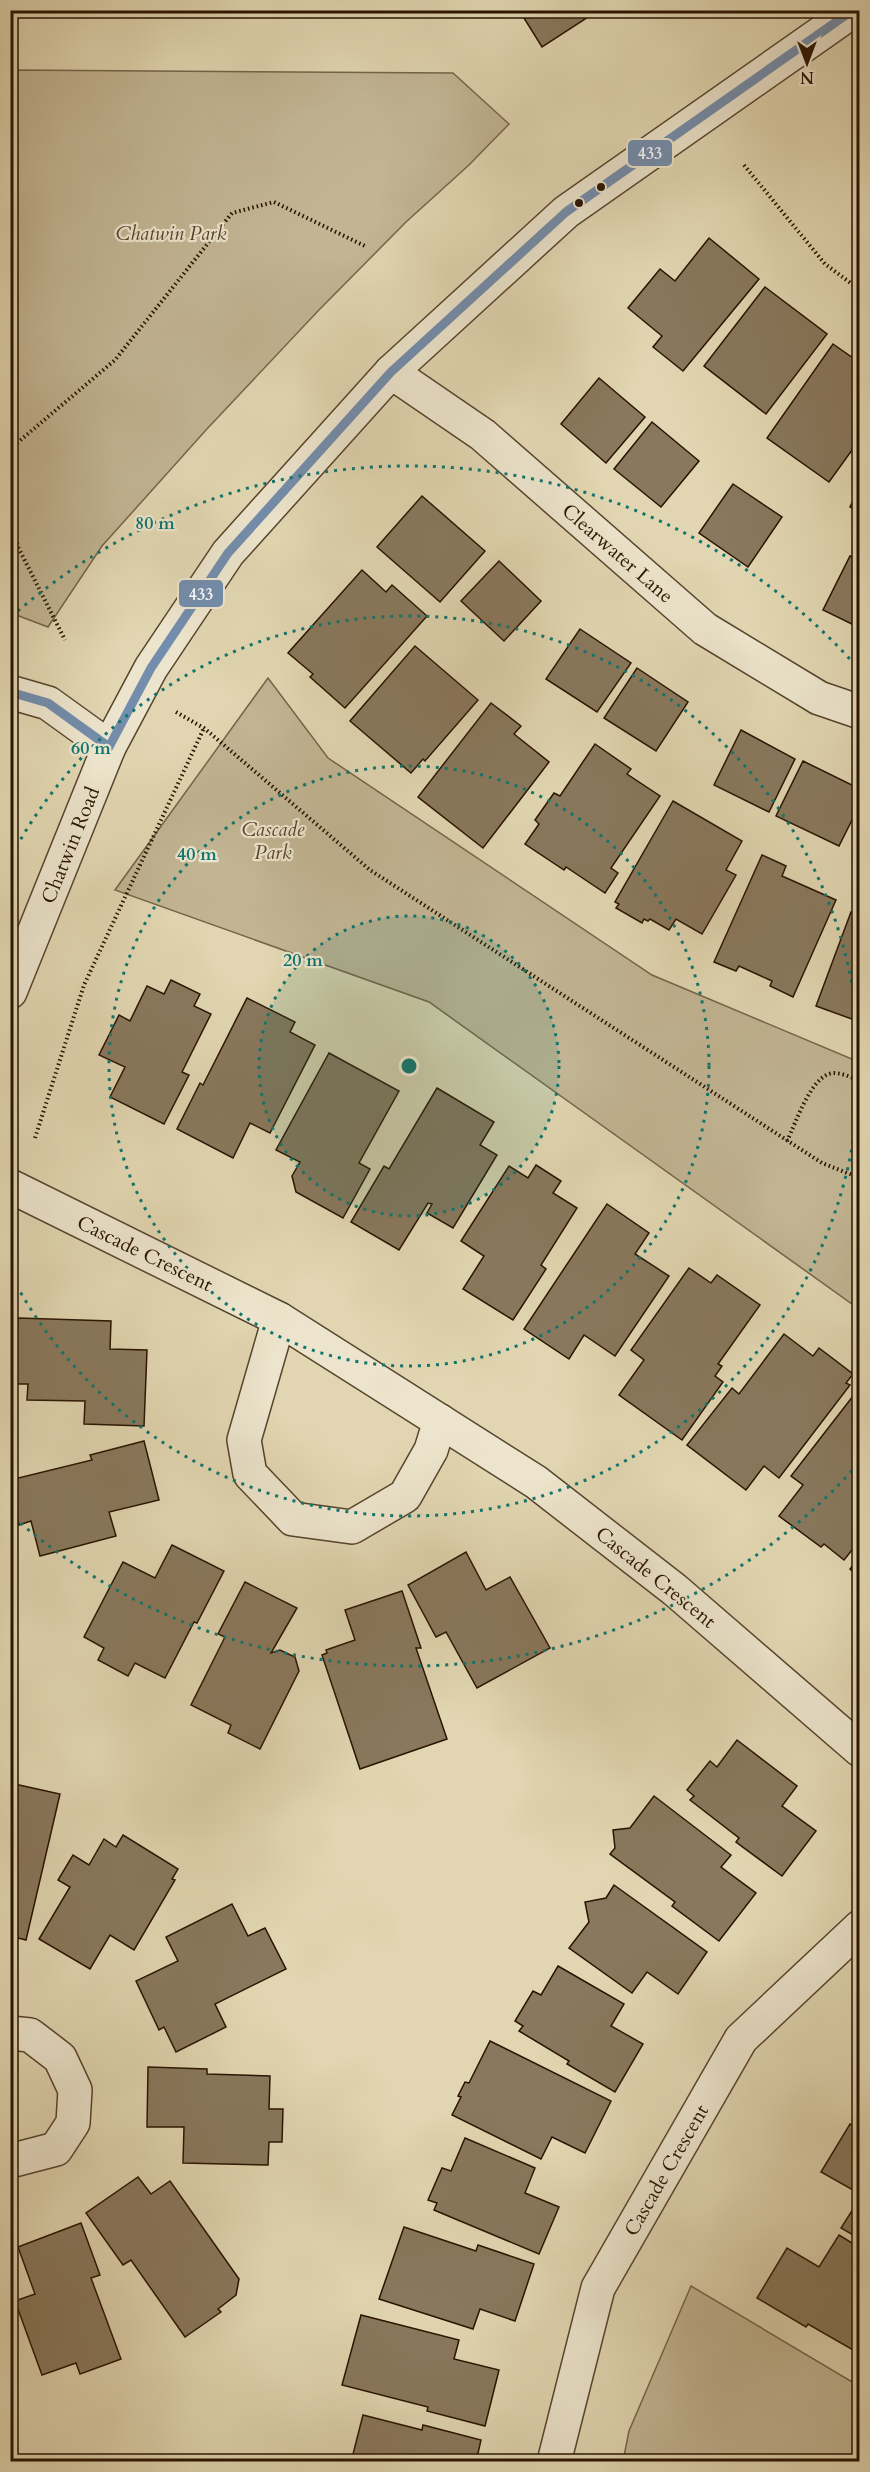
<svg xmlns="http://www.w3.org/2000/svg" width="870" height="2472" font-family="Cardo,serif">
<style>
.green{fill:#c2b593;stroke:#76644a;stroke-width:1.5}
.building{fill:#89785d;stroke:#291301;stroke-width:1.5}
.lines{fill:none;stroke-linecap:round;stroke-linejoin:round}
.minor-casing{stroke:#57442d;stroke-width:36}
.tertiary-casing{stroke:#57442d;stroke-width:36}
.path{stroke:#291301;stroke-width:4;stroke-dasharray:1.5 3;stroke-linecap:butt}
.minor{stroke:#ece4cc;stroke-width:33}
.tertiary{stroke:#ece4cc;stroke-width:33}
.bus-1-casing{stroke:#ece4cc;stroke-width:14}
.bus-1{stroke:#738dac;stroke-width:9}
.ring{fill:none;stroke:#0f766e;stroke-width:3;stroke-dasharray:3 6}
.bus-dot{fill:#291301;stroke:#ece4cc;stroke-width:2}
.labels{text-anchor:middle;stroke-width:4.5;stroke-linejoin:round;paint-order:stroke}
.park-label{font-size:20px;font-style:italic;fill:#57442d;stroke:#ece4cc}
.street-label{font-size:20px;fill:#291301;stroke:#ece4cc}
.centre{fill:#0f766e;stroke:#ece4cc;stroke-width:3}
.ring-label{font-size:18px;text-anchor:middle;font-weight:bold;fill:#0f766e;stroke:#ece4cc;stroke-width:4.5;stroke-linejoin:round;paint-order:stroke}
.line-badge{stroke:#ece4cc;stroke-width:2}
.badge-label{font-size:16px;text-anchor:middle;font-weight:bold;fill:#fff}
</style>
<rect width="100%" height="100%" fill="#e1d6b1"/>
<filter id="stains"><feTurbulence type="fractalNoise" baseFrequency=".00333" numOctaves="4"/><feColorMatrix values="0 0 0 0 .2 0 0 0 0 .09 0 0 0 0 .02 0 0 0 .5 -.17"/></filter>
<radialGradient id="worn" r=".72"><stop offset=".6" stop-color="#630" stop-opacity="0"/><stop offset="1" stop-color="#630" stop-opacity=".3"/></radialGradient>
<g class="green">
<polygon points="11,70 453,73 509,124 469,165 406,222 317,312 206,430 102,546 48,627 11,613"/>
<polygon points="268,678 328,758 652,975 859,1062 859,1309 429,1002 115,890"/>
<polygon points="691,2286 859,2386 859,2461 623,2461 629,2431"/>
</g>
<g class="building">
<polygon points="519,10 599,10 542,47"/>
<polygon points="709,238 759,279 683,371 653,347 662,336 628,308 660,269 675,281"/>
<polygon points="765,287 827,334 766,414 704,366"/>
<polygon points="833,344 860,363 860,439 829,482 767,438"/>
<polygon points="599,378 645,417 606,463 561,424"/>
<polygon points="652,422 699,461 661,507 614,469"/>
<polygon points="733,484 782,517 748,567 699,533"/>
<polygon points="860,487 860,512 850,507"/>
<polygon points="422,496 485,551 440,602 377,547"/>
<polygon points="850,556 860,560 860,628 823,610"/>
<polygon points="499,561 541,601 504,641 461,601"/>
<polygon points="362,570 386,592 392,585 427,616 345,708 310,677 313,674 288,653"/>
<polygon points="580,629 631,663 597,712 546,679"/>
<polygon points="415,646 478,700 425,761 423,759 411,773 350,721"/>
<polygon points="637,668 688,702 656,751 604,718"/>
<polygon points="491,703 521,726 514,734 549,762 483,848 418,797"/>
<polygon points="741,730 795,759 769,812 714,785"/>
<polygon points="595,744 631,769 627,774 660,796 611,868 618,873 605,893 566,867 564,870 525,844 539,824 535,820 554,793 560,796"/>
<polygon points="803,761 860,789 860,804 839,846 776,816"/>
<polygon points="673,801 742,841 726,870 736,875 702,934 676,919 669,930 650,919 648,921 644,919 642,923 616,908 619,904 615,902"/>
<polygon points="762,855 786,866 782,876 836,900 793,997 770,986 772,981 739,966 736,971 714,962"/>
<polygon points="851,912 860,915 860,1022 816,1006"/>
<polygon points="171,980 200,994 194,1006 211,1014 182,1072 189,1075 164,1124 110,1097 125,1067 99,1055 119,1015 130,1021 147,986 164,994"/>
<polygon points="247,998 295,1022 290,1032 315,1045 270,1133 250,1123 233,1158 177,1129 200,1083 203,1085"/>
<polygon points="329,1053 399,1091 359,1163 370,1169 343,1218 296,1192 292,1176 300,1162 276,1150"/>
<polygon points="437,1088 494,1122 480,1145 497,1155 453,1228 427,1213 432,1204 428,1203 399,1250 351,1222 384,1166 389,1169"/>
<polygon points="536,1165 561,1181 553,1193 577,1208 541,1265 546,1269 513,1320 463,1289 484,1256 461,1241 509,1166 528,1178"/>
<polygon points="607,1204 649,1233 635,1254 669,1276 615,1356 584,1335 569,1359 524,1329"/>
<polygon points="689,1268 711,1283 717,1275 760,1305 718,1364 722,1366 715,1376 723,1382 682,1440 619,1395 644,1360 631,1350"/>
<polygon points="18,1318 111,1321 110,1349 147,1350 144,1426 84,1424 85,1401 27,1400 28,1384 15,1384"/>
<polygon points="784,1334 813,1356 819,1348 853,1374 846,1383 850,1385 779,1478 764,1466 746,1490 687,1445 732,1388 739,1394"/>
<polygon points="857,1391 860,1394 860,1540 844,1560 824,1544 821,1547 779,1516 803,1485 791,1476"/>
<polygon points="144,1441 159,1500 109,1512 116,1536 40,1556 31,1521 19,1525 10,1491 10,1480 92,1460 90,1455"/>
<polygon points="172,1545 224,1571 197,1623 194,1622 165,1678 135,1663 128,1676 98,1660 104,1648 84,1637 123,1562 155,1578"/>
<polygon points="466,1552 486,1590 510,1577 550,1648 477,1688 446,1632 436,1637 408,1585"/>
<polygon points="860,1556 860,1577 850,1569"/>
<polygon points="245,1582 297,1608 271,1653 280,1650 295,1657 299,1671 260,1749 228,1733 231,1725 191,1705 225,1637 218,1634"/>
<polygon points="402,1591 421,1648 416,1648 447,1739 360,1769 322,1655 327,1653 326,1650 355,1640 345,1610"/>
<polygon points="737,1740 797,1786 782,1806 816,1831 782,1876 736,1842 739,1838 690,1800 694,1796 687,1790 710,1761 717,1767"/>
<polygon points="10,1783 60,1794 26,1940 10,1936"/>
<polygon points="654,1796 731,1855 721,1867 756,1893 719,1941 672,1906 675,1902 610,1854 615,1848 613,1830 630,1828"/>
<polygon points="123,1835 178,1869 172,1879 175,1880 134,1950 110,1935 90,1969 39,1939 70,1887 58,1880 73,1855 89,1865 104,1839 116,1847"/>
<polygon points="614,1885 707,1952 678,1994 647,1972 632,1993 569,1948 589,1922 585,1902 606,1898"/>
<polygon points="232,1904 248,1936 265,1928 286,1969 215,2004 226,2027 176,2052 164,2027 159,2030 136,1981 178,1961 166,1937"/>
<polygon points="558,1966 624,2004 611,2026 643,2044 615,2092 567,2064 569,2061 519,2031 523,2026 515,2021 533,1991 541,1995"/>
<polygon points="490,2041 611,2101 585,2153 552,2137 541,2159 452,2115 461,2097 458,2096 465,2082 469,2083"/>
<polygon points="148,2067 207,2069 207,2074 270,2076 269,2109 283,2109 282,2142 269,2142 268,2165 183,2163 184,2127 147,2127"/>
<polygon points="850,2124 860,2130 860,2194 821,2172"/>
<polygon points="465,2138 535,2168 525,2193 559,2207 539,2254 434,2210 437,2203 428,2200 442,2168 451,2171"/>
<polygon points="138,2177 151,2194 170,2181 239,2279 236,2295 218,2309 221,2312 185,2337 131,2260 123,2265 86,2213"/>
<polygon points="860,2198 860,2239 841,2228"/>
<polygon points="81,2223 100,2275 91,2278 121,2359 80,2374 76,2363 42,2375 15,2301 35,2294 18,2247"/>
<polygon points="404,2227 476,2251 478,2245 534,2264 515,2321 480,2309 473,2329 379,2299"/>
<polygon points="839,2235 860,2248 860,2354 808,2324 806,2327 757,2298 787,2248 819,2267"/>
<polygon points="361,2315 459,2340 454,2359 499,2370 485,2426 427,2411 428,2407 342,2385"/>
<polygon points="363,2415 422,2430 423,2425 481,2440 476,2462 351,2462"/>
</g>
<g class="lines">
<defs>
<g id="minor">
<polyline points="391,372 483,435 705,629 819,698 860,712"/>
<polyline points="10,992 109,747"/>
<polyline points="10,1186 279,1319 536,1482 675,1590 860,1750"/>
<polyline points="279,1319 244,1440 250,1474 293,1519 352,1527 405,1496 431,1450 440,1421"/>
<polyline points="10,2033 30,2035 60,2058 75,2090 73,2123 56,2149 10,2161"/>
<polyline points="554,2462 598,2288 741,2039 860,1927"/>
</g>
<polyline id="tertiary" points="10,692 48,703 109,747 151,668 228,553 391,372 566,212 854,10"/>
</defs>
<use href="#minor" class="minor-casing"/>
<use href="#tertiary" class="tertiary-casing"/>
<g class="path">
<polyline points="744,165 825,264 860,290"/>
<polyline points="10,449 115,360 232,213 274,202 367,247"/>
<polyline points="10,517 18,547 65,640"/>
<polyline points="176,712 204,728 370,870 822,1163 860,1178"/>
<polyline points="35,1138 84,985 204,728"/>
<path d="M787,1141C796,1123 811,1075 833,1073C842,1073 851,1077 860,1081"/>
<polyline points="849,2462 860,2454"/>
</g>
<use href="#minor" class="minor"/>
<use href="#tertiary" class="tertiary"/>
<defs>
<polyline id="bus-1" points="10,692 48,703 109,747 151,668 228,553 391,372 566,212 853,10"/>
</defs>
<use href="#bus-1" class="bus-1-casing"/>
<use href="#bus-1" class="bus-1"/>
</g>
<circle cx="409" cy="1066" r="150" fill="#0f766e" fill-opacity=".12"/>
<g class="ring">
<circle cx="409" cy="1066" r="150"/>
<circle cx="409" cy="1066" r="300"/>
<path d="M12 855A450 450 0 1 1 12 1277"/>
<path d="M858 1464A600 600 0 0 1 11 1515M11 617A600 600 0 0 1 858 668"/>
</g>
<g class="bus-dot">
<circle cx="601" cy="187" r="5"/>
<circle cx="579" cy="203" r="5"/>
</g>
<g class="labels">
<g class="park-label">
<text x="171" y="240">Chatwin Park</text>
<text x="273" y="836">Cascade<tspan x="273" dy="23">Park</tspan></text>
</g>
<g class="street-label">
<text transform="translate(618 553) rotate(41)" y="7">Clearwater Lane</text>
<text transform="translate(70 845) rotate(-68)" y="7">Chatwin Road</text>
<text transform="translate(145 1253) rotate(26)" y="7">Cascade Crescent</text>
<text transform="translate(656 1577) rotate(39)" y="7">Cascade Crescent</text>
<text transform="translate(666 2170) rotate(-60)" y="7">Cascade Crescent</text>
</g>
</g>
<circle cx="409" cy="1066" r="9" class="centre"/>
<g class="ring-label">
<text x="155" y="529">80 m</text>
<text x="91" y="754">60 m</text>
<text x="197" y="860">40 m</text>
<text x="303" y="966">20 m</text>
</g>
<g class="line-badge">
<rect x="627" y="139" width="46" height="28" rx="6" fill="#738dac"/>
<rect x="178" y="579" width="46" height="29" rx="6" fill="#738dac"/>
</g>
<g class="badge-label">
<text x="650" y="159">433</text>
<text x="201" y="600">433</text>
</g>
<rect width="870" height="2472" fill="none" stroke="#e1d6b1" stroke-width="36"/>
<rect x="12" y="12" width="846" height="2448" fill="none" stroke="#291301" stroke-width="3"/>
<rect x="18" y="18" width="834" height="2436" fill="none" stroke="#291301" stroke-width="1.5"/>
<g transform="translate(807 63) rotate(180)" stroke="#ece4cc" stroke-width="4.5" paint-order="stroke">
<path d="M0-4.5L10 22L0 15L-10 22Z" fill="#291301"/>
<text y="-9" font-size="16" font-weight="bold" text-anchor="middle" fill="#291301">N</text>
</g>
<rect width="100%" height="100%" filter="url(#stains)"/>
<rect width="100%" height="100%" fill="url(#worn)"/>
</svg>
